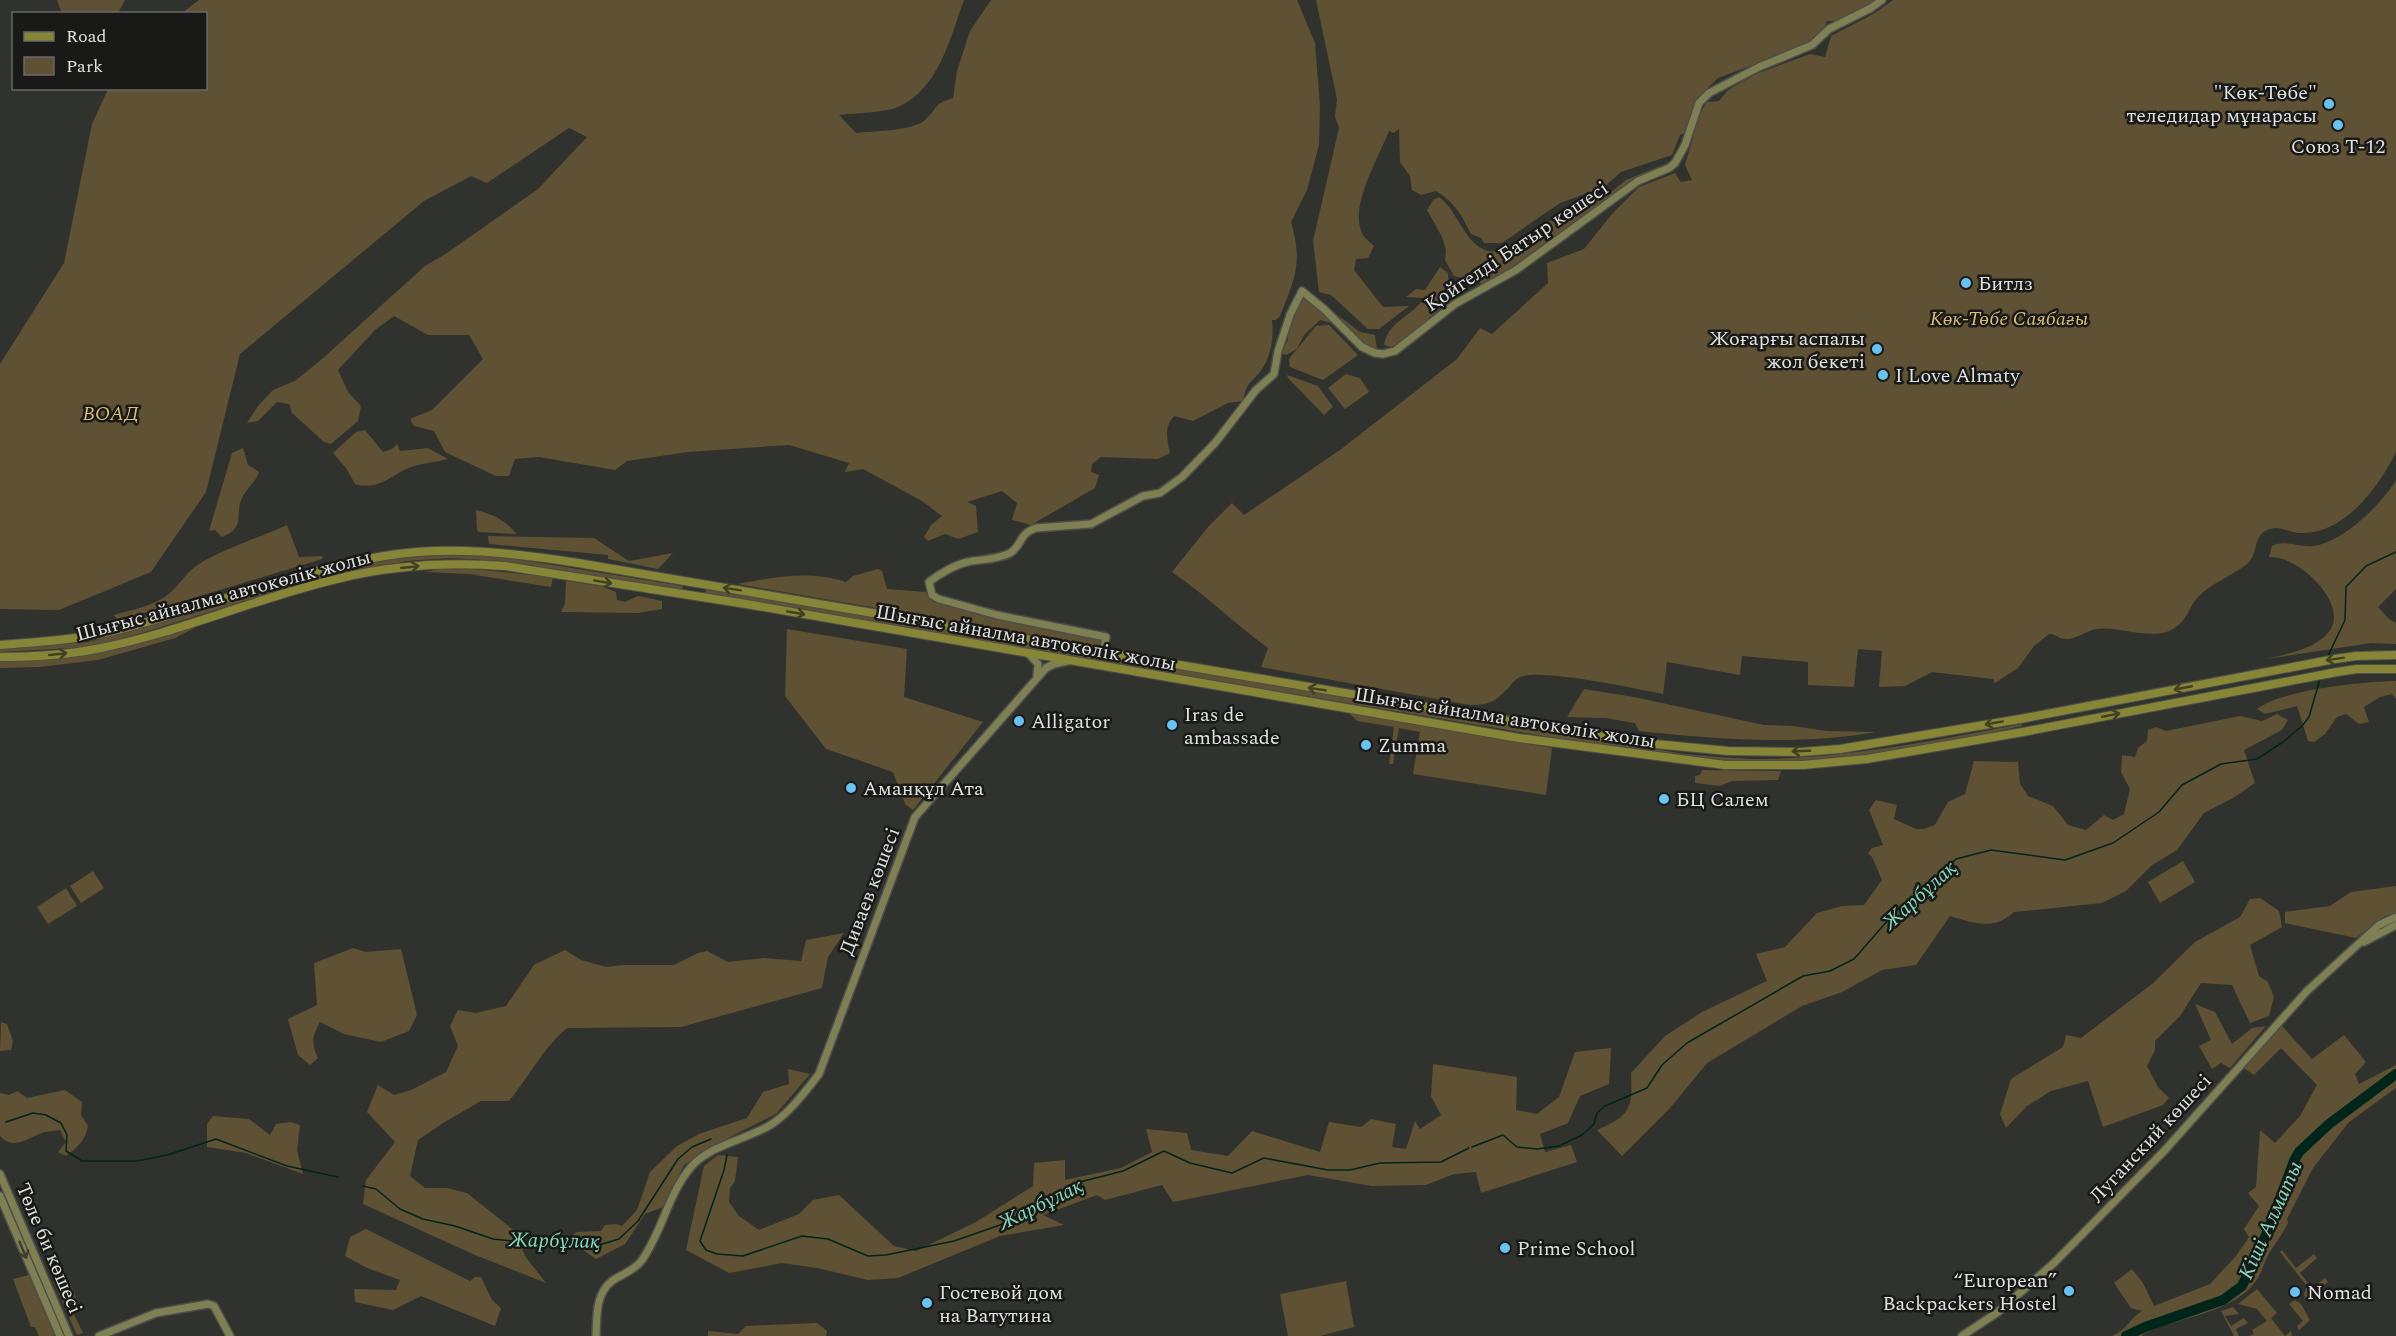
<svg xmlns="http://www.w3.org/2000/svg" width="2396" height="1336" font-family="Spectral,serif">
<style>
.green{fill:#5f5133}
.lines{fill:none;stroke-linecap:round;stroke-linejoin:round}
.stream{stroke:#00251a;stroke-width:1.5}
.river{stroke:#00251a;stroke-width:10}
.secondary-casing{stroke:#4c4e4a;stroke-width:10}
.primary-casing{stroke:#4c4e4a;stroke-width:10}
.secondary{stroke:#7e8054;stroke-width:7}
.primary{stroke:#878636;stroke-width:8}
.oneway{stroke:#404022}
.oneway2{stroke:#3c3e2d}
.poi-dot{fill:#69c3f1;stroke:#191a18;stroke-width:2}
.labels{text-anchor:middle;stroke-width:5;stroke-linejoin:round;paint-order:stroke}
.poi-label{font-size:20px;fill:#dfe1de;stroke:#191a18;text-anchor:start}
.street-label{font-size:20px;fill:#dfe1de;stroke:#191a18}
.park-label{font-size:20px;font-style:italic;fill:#d9bc79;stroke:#191a18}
.water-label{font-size:21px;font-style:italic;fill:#86d9bc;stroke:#191a18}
</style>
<rect width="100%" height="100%" fill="#30332d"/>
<g class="green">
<polygon points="57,0 125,0 118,13 62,14"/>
<path d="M199,0H964C950,38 939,89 898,107C883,113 856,113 839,115L856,133C872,131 913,131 925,120C939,108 931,105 953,98L957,71L970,31L991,0H1297L1315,43L1320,106L1319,145L1307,190L1291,222C1303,263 1295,278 1280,316L1276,320H1272C1274,339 1271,357 1260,372C1249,385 1247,382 1243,401L1228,403L1193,421L1174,416C1164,427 1167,439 1170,453L1158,459L1101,457L1092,464L1091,472L1099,475L1095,488L1031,525L1012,520L1017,503L1002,491L967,502L976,506L978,532L958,539L945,534L928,541L924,537L931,525L942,516L922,501L863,469L845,472L849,463L789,445L688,452L627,461L615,470L539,457L515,459L509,476H496L445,452L434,431L414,426L410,419L432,410L483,359L469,335H428L394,316L375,330L338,370L348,392L361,406L358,421L331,444L324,442L292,413L289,404L277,402L258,421L247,423L258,406L273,390L295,381L322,359L425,266L447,253L538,189L587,137L569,128L487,183L471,176L424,201L240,354L206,492L151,572L59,610L0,609V364L64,263L92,124L108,89L206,88V14L182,13Z"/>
<path d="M1316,0H1876L1840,21H1827C1823,33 1813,40 1802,47L1718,78L1696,99L1686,132L1680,135L1672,155L1621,172L1604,187L1560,203L1502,243H1484L1481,238L1471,234C1462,216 1454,201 1436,191L1421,195L1412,190L1410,176L1400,162L1399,129L1394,133L1389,131C1379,157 1349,206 1362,233C1364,238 1370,242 1374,246L1368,258L1356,259L1354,270L1383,307L1409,306L1379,329H1368L1331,295L1319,292L1313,241L1339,128L1335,117L1337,99Z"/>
<path d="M1893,0H2396V452C2379,487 2344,535 2300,533C2288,533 2278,523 2265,531C2253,538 2258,556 2246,565C2231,576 2210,584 2197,598C2189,607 2187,620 2176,627C2155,643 2120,625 2096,629C2086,631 2077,639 2066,639C2059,639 2056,634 2049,634L2034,646L2018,668L1995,683L1993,679L1932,672L1905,686L1879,687L1882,651L1858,649L1854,687L1808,685V662L1742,656L1740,675L1667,662L1663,694C1638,689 1540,668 1520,677C1516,679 1512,683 1510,686C1496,701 1491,705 1470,705L1261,667L1268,648C1235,624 1206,595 1172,572L1208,527L1232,503L1244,515L1340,450L1457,359L1480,328L1492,334L1548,283L1547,263L1584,249L1612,214L1639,187L1675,173L1681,182L1692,180L1685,165L1700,113L1707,102L1719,101L1728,90L1756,74L1810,54L1825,57L1831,36L1875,13Z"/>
<path d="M1670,162L1665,168L1651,172L1527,260L1499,277L1483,284L1454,276L1445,260L1446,250L1442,237L1427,210L1433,200L1439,197C1459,210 1467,256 1498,251C1510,249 1517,236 1530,235L1572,205L1582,206L1590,199L1611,192L1626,180Z"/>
<path d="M1440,267L1448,273V278L1456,288L1453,297L1399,345L1391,347L1384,345C1388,321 1413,316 1424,298L1406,297L1416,289L1425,290Z"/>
<path d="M1308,293L1360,332L1375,335L1377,350L1369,356L1332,323L1320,320L1304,335L1297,349L1286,355L1281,353L1288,340C1285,325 1299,304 1308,293Z"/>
<polygon points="1329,325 1358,355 1323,380 1290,367 1289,359 1316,326"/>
<polygon points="1346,374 1360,378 1369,392 1345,409 1328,388"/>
<polygon points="1287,375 1318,386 1333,407 1324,415 1288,378"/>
<path d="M365,430L383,452L392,449L397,444L400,451L428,448L448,459C437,462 425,463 414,466C394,472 379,492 355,484L346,468L333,453L356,432Z"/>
<path d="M243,448L248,465L259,472C256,482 248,487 243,496C233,513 248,527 222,537L215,530L209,531L232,453Z"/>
<path d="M2396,480V589L2378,607L2389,619L2396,623V644L2371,643L2267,659C2286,654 2311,650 2326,635C2355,608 2298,554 2269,557L2272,546C2285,539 2299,548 2313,546C2342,543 2382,504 2396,480Z"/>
<path d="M476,510C492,514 506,520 516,534L479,532L477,530Z"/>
<path d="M287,525L299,557L323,556L322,559L118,621L114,615C134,609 157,606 173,590C182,581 187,572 199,564C226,548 258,538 287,525Z"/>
<polygon points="488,536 594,538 629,561 673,553 658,569 608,559 608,555 489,544"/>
<polygon points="449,554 503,557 683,586 682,590 503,561 450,558 406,561 306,582 129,637 89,647 0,652 0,648 88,642 190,614 305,579 363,564 406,557"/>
<polygon points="440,569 474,569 553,577 551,587 469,574 425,572"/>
<path d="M878,569L882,571L887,589L926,592L932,601L1054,631L1103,639L1104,641L1098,646L737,584C776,577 808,570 846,582L853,576Z"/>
<polygon points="566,581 601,586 616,592 617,600 625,602 638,596 662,601 662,609 638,613 561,612 565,603"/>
<path d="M706,589L1684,754C1707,756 1730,758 1752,759C1842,759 1933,741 2021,724L2022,726C1933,745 1842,764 1751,761C1710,760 1669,755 1628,750C1320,699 1013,646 705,594Z"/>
<polygon points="200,625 175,638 98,660 40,667 0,668 0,661 41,660 105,652"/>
<polygon points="787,629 907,649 904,697 983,722 913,810 905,804 893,772 826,749 785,696"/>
<path d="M2391,681H2396V699L2392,694L2380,697L2364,707L2369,722L2359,724L2346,714L2337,717L2325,734L2314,742L2308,741L2297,706L2265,714L2257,709C2286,689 2355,683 2391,681Z"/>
<path d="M1584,689L1634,697L1764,725L1793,726L1827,731L1876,732C1798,746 1717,739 1639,731L1635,723L1605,718L1567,717Z"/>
<polygon points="1349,713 1552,748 1546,795 1413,774 1420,732 1399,728 1393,764 1389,764 1394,727 1357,721"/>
<path d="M2277,714L2288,720L2282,730L2244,750L2255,783L2233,798L2204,813L2177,850L2152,865L2126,891L2102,903L2014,912C1994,931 1973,923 1950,916L1916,965L1882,970L1842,992L1802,1006L1707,1063L1670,1108L1622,1156L1597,1130C1630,1116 1633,1109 1631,1073L1665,1036L1702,1012L1767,981L1756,954L1785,947L1817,913L1842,906L1864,905L1882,880L1872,857L1868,853L1872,848L1883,845L1869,810L1876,800L1897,805L1894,819L1916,829H1923L1935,825L1948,802L1965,794L1974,761L2018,762L2020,784L2028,796L2053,806L2068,825L2086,830L2104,815L2113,820L2124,814L2130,789L2121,772L2122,755L2135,757L2138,748L2147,741L2148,730L2156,727L2166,731L2240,716L2262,721Z"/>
<polygon points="1702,770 1781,771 1778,780 1732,781 1720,786 1695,783 1695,776 1700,775"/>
<polygon points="2183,861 2195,882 2160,903 2148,882"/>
<polygon points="93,871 104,888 81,903 70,886"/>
<polygon points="2396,886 2396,913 2385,916 2356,938 2285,923 2285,912 2330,906 2351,892"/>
<polygon points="66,888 77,906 48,924 37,907"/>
<polygon points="2260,898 2279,911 2282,927 2250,945 2259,976 2268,982 2274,997 2269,1016 2250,1023 2232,985 2201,983 2180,1016 2155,1041 2155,1050 2147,1066 2158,1087 2169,1098 2163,1105 2103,1127 2088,1081 2051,1091 2027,1106 2006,1128 2000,1114 2011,1079 2063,1047 2066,1035 2081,1038 2152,984 2195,942 2240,917 2250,899"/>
<path d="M844,933L828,957L822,988L681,1027L567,1028C543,1048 529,1077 509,1101H481L443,1123L418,1140L410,1176L425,1188H447L467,1193L516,1232L525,1256L546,1283L475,1255L363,1204L366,1180L395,1142L367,1112L378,1085L394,1095L411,1090L446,1072L458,1046L450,1026L458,1010L476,1013L506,1006L534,965L565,950L581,960L606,967L623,965H674L698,953L707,951L728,962L764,958L801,961L806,940Z"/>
<path d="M353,948L366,952L401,949L417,1015L409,1031L381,1042L344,1034L320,1022C312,1036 311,1043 318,1058L310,1065L298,1055L288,1019L317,1005L314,963Z"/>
<polygon points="2195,1004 2215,1012 2232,1044 2252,1028 2266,1026 2230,1068 2221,1063 2212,1069 2199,1046 2211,1040"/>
<polygon points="1,1022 7,1024 13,1041 11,1050 0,1051"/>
<path d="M2282,1026L2312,1059L2344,1035L2366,1062L2355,1074L2359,1084L2396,1065V1088L2349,1122L2313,1168L2287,1219L2288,1223C2283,1233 2277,1241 2271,1250C2263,1262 2262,1276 2252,1286C2225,1315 2178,1317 2143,1334V1336H2112C2129,1328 2129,1319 2142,1311L2131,1308L2114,1283L2132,1269L2143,1283L2154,1306L2210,1284L2236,1256L2249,1237L2244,1229L2259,1206L2248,1193L2256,1187L2260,1130L2275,1143L2300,1116L2317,1085L2281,1048L2254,1075L2242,1067Z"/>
<polygon points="1611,1048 1609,1084 1580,1096 1568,1123 1540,1134 1545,1152 1571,1145 1577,1162 1481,1193 1476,1172 1454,1174 1426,1185 1372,1186 1308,1175 1173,1202 1162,1185 1105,1200 1097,1195 1043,1215 1064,1225 1000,1236 898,1278 868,1280 817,1268 782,1263 729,1273 686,1250 704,1166 718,1155 738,1157 735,1181 730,1188 729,1202 739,1216 759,1230 799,1214 813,1200 839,1195 894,1246 916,1251 976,1222 1033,1186 1034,1163 1065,1160 1065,1180 1121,1168 1152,1152 1146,1129 1187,1133 1191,1150 1228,1156 1252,1131 1320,1152 1329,1122 1361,1127 1371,1119 1396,1124 1392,1147 1406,1149 1415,1121 1420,1129 1441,1115 1431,1096 1433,1064 1517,1077 1516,1110 1537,1114 1559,1097 1575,1052"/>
<polygon points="788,1069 810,1074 776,1114 728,1138 684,1165 663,1207 645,1214 625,1244 596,1259 583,1250 566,1244 576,1232 601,1231 605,1225 616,1224 622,1226 637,1210 650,1172 677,1146 699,1134 747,1118 763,1092 789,1084"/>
<path d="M65,1090L82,1102L81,1115L88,1126C85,1141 78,1147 66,1156L58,1152L66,1142L60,1130C55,1131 50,1131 45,1132C30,1136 14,1152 0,1136V1093L9,1095L17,1091L27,1098Z"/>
<polygon points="213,1116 249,1119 270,1135 276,1124 290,1122 300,1125 297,1150 303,1174 246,1153 207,1147 207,1124"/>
<polygon points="366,1229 470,1281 475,1277 481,1277 492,1300 501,1308 495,1326 421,1296 393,1310 355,1302 354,1289 396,1290 400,1280 367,1268 345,1256 350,1237"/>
<polygon points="2282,1250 2296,1268 2314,1254 2317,1258 2300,1273 2312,1288 2325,1278 2328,1282 2309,1298 2305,1298 2304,1294 2307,1286 2280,1252"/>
<polygon points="29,1275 55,1336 39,1336 35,1327 31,1327 13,1279"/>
<polygon points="59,1279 61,1284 70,1282 78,1303 75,1305 76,1308 71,1308 83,1333 77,1335 53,1281"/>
<polygon points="1346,1281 1354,1327 1320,1336 1288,1336 1280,1294"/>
<polygon points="2257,1289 2277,1313 2271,1318 2285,1336 2291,1331 2292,1336 2249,1336 2254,1334 2252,1330 2267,1321 2257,1309 2238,1304"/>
<polygon points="2295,1300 2301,1304 2310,1320 2299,1330 2297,1326 2303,1321 2289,1304"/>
<polygon points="2233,1307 2239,1314 2225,1316 2231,1326 2244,1318 2248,1323 2236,1329 2239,1336 2234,1336 2221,1311"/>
<polygon points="817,1323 827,1331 826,1336 708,1336 708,1331 738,1334 746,1326"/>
</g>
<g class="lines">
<g class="stream">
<polyline points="2327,658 2345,620 2346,587 2366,566 2396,552"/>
<polyline points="6,1122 33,1113 46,1115 61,1123 67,1135 66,1151 82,1161 137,1161 167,1155 216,1139 287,1166 338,1177"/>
<polyline points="1472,1147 1503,1135 1517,1147 1537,1149 1559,1146 1582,1135 1594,1124 1597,1113 1605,1106 1647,1088 1662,1065 1687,1043 1803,976 1830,971 1854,959 1896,911 1956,859 1991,850 2065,860 2113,843 2159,812 2182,785 2221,764 2257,759 2283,742 2302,726 2309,717 2320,679"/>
<polyline points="727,1155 724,1170 700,1241 706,1250 717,1254 743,1256 802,1236 828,1239 868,1256 886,1255 954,1241 1000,1225 1076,1183 1123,1171 1164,1151 1190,1163 1232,1173 1264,1158 1328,1170 1350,1170 1380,1163 1441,1162 1469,1148"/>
<polyline points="363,1186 376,1189 400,1209 423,1219 455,1226 493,1239 532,1243 570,1240 599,1245 619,1239 638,1221 678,1159 692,1147 711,1139"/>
</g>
<polyline class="river" points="2126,1336 2145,1327 2223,1300 2242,1286 2267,1233 2294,1161 2299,1152 2329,1124 2396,1074"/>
<defs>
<g id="secondary">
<polyline points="1028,653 1038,664 1037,676"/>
<path d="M1103,653L1106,637L997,615L939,599L932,595L929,582C939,574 955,565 967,562C981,559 997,560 1010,553C1023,545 1018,534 1036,528L1091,524L1143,496L1160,493L1182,477L1215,443L1256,390L1274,374L1278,351L1290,315L1302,291L1324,309L1362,347L1375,353L1383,354L1395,351L1455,304L1516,270L1638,181L1669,168L1675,163L1685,145L1699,103L1709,93L1759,67L1812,45L1829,29L1871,8L1882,0"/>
<polyline points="2364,942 2396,925"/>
<polyline points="0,1174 69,1336"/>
<polyline points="0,1196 60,1336"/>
<polyline points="99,1336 156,1313 208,1304 214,1306 230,1336"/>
<path d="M596,1336C597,1317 595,1294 612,1281C622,1274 634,1271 642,1260C662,1232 668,1194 691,1167C711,1144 747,1140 772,1124C790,1112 805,1092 819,1074L915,817L1046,668L1054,664L1068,661"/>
<polyline points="1962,1336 1998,1312 2054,1263 2165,1150 2307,991 2379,925 2396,917"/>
</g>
<g id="primary">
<path d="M0,645C38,642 75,640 113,631C204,609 291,572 384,556C450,545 513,553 578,563L1634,742L1728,751L1801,752L1840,749L2020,719L2335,659L2356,656L2396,655"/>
<path d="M0,657C31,657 65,655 96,649C179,633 258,597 341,578C395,565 450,562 505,566L746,604L1519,738L1725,765H1803L1867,759L2023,732L2337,672L2357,669H2396"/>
</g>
</defs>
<use href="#secondary" class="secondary-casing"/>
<use href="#primary" class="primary-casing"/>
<use href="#secondary" class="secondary"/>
<use href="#primary" class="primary"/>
</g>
<defs><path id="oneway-shaft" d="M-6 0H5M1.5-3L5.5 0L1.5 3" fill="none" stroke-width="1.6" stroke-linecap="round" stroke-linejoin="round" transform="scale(1.5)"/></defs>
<g class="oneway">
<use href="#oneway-shaft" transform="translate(410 567) rotate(-6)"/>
<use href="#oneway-shaft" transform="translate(603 582) rotate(10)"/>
<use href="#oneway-shaft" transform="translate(732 589) rotate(-171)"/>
<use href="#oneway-shaft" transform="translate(796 613) rotate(10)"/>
<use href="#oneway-shaft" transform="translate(58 654) rotate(-6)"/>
<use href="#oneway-shaft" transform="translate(2335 659) rotate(171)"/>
<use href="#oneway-shaft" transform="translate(2183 688) rotate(169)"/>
<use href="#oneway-shaft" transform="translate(1317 689) rotate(-171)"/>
<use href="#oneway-shaft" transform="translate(2111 715) rotate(-11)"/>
<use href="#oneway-shaft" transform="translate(1994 723) rotate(170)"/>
<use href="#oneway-shaft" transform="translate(1801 751) rotate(178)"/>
</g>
<use class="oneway2" href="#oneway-shaft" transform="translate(23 1250) rotate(67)"/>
<g class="poi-dot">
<circle cx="2329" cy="104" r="6"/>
<circle cx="2338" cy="125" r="6"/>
<circle cx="1966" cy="283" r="6"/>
<circle cx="1877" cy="349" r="6"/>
<circle cx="1883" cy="375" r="6"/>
<circle cx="1019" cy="721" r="6"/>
<circle cx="1172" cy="725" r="6"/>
<circle cx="1366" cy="745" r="6"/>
<circle cx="851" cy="788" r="6"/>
<circle cx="1664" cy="799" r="6"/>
<circle cx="1505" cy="1248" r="6"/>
<circle cx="2069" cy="1291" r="6"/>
<circle cx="2295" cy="1292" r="6"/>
<circle cx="927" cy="1303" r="6"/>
</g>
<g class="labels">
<g class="poi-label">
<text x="2317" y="99" text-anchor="end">"Көк-Төбе"<tspan x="2317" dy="23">теледидар мұнарасы</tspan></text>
<text x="2338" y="153" text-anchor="middle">Союз Т-12</text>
<text x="1978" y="290">Битлз</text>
<text x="1865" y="345" text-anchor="end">Жоғарғы аспалы<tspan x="1865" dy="23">жол бекеті</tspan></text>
<text x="1895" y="382">I Love Almaty</text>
<text x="1184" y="721">Iras de<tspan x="1184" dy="23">ambassade</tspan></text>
<text x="1031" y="728">Alligator</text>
<text x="1378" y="752">Zumma</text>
<text x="863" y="795">Аманқұл Ата</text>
<text x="1676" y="806">БЦ Салем</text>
<text x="1517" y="1255">Prime School</text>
<text x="2057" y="1287" text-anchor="end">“European”<tspan x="2057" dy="23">Backpackers Hostel</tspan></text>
<text x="939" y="1299">Гостевой дом<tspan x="939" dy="23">на Ватутина</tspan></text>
<text x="2307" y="1299">Nomad</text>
</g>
<g class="street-label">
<text transform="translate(1516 246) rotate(-34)" y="7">Қойгелді Батыр көшесі</text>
<text transform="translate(223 595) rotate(-15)" y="7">Шығыс айналма автокөлік жолы</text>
<text transform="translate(1026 637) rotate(10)" y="7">Шығыс айналма автокөлік жолы</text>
<text transform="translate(1505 717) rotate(9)" y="7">Шығыс айналма автокөлік жолы</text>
<text transform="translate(869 891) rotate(-69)" y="7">Диваев көшесі</text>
<text transform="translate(2150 1138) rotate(-47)" y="7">Луганский көшесі</text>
<text transform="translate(50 1248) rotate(67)" y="7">Төле би көшесі</text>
</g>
<g class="park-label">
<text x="2009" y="325">Көк-Төбе Саябағы</text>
<text x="111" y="420">ВОАД</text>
</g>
<g class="water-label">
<text transform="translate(1919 895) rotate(-42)" y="7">Жарбұлақ</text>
<text transform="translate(1040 1204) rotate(-26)" y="7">Жарбұлақ</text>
<text transform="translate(2270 1220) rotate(-66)" y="7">Кіші Алматы</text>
<text transform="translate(554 1240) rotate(1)" y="7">Жарбұлақ</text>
</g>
</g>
<rect x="12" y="12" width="195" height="78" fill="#191a18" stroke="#686a67" stroke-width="1.5"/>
<rect x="24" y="32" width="30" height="9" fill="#878636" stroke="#686a67" stroke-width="1.5"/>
<text x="66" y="42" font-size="18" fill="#dfe1de">Road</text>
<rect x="24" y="57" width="30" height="18" fill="#5f5133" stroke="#686a67" stroke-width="1.5"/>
<text x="66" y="72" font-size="18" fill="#dfe1de">Park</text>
</svg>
